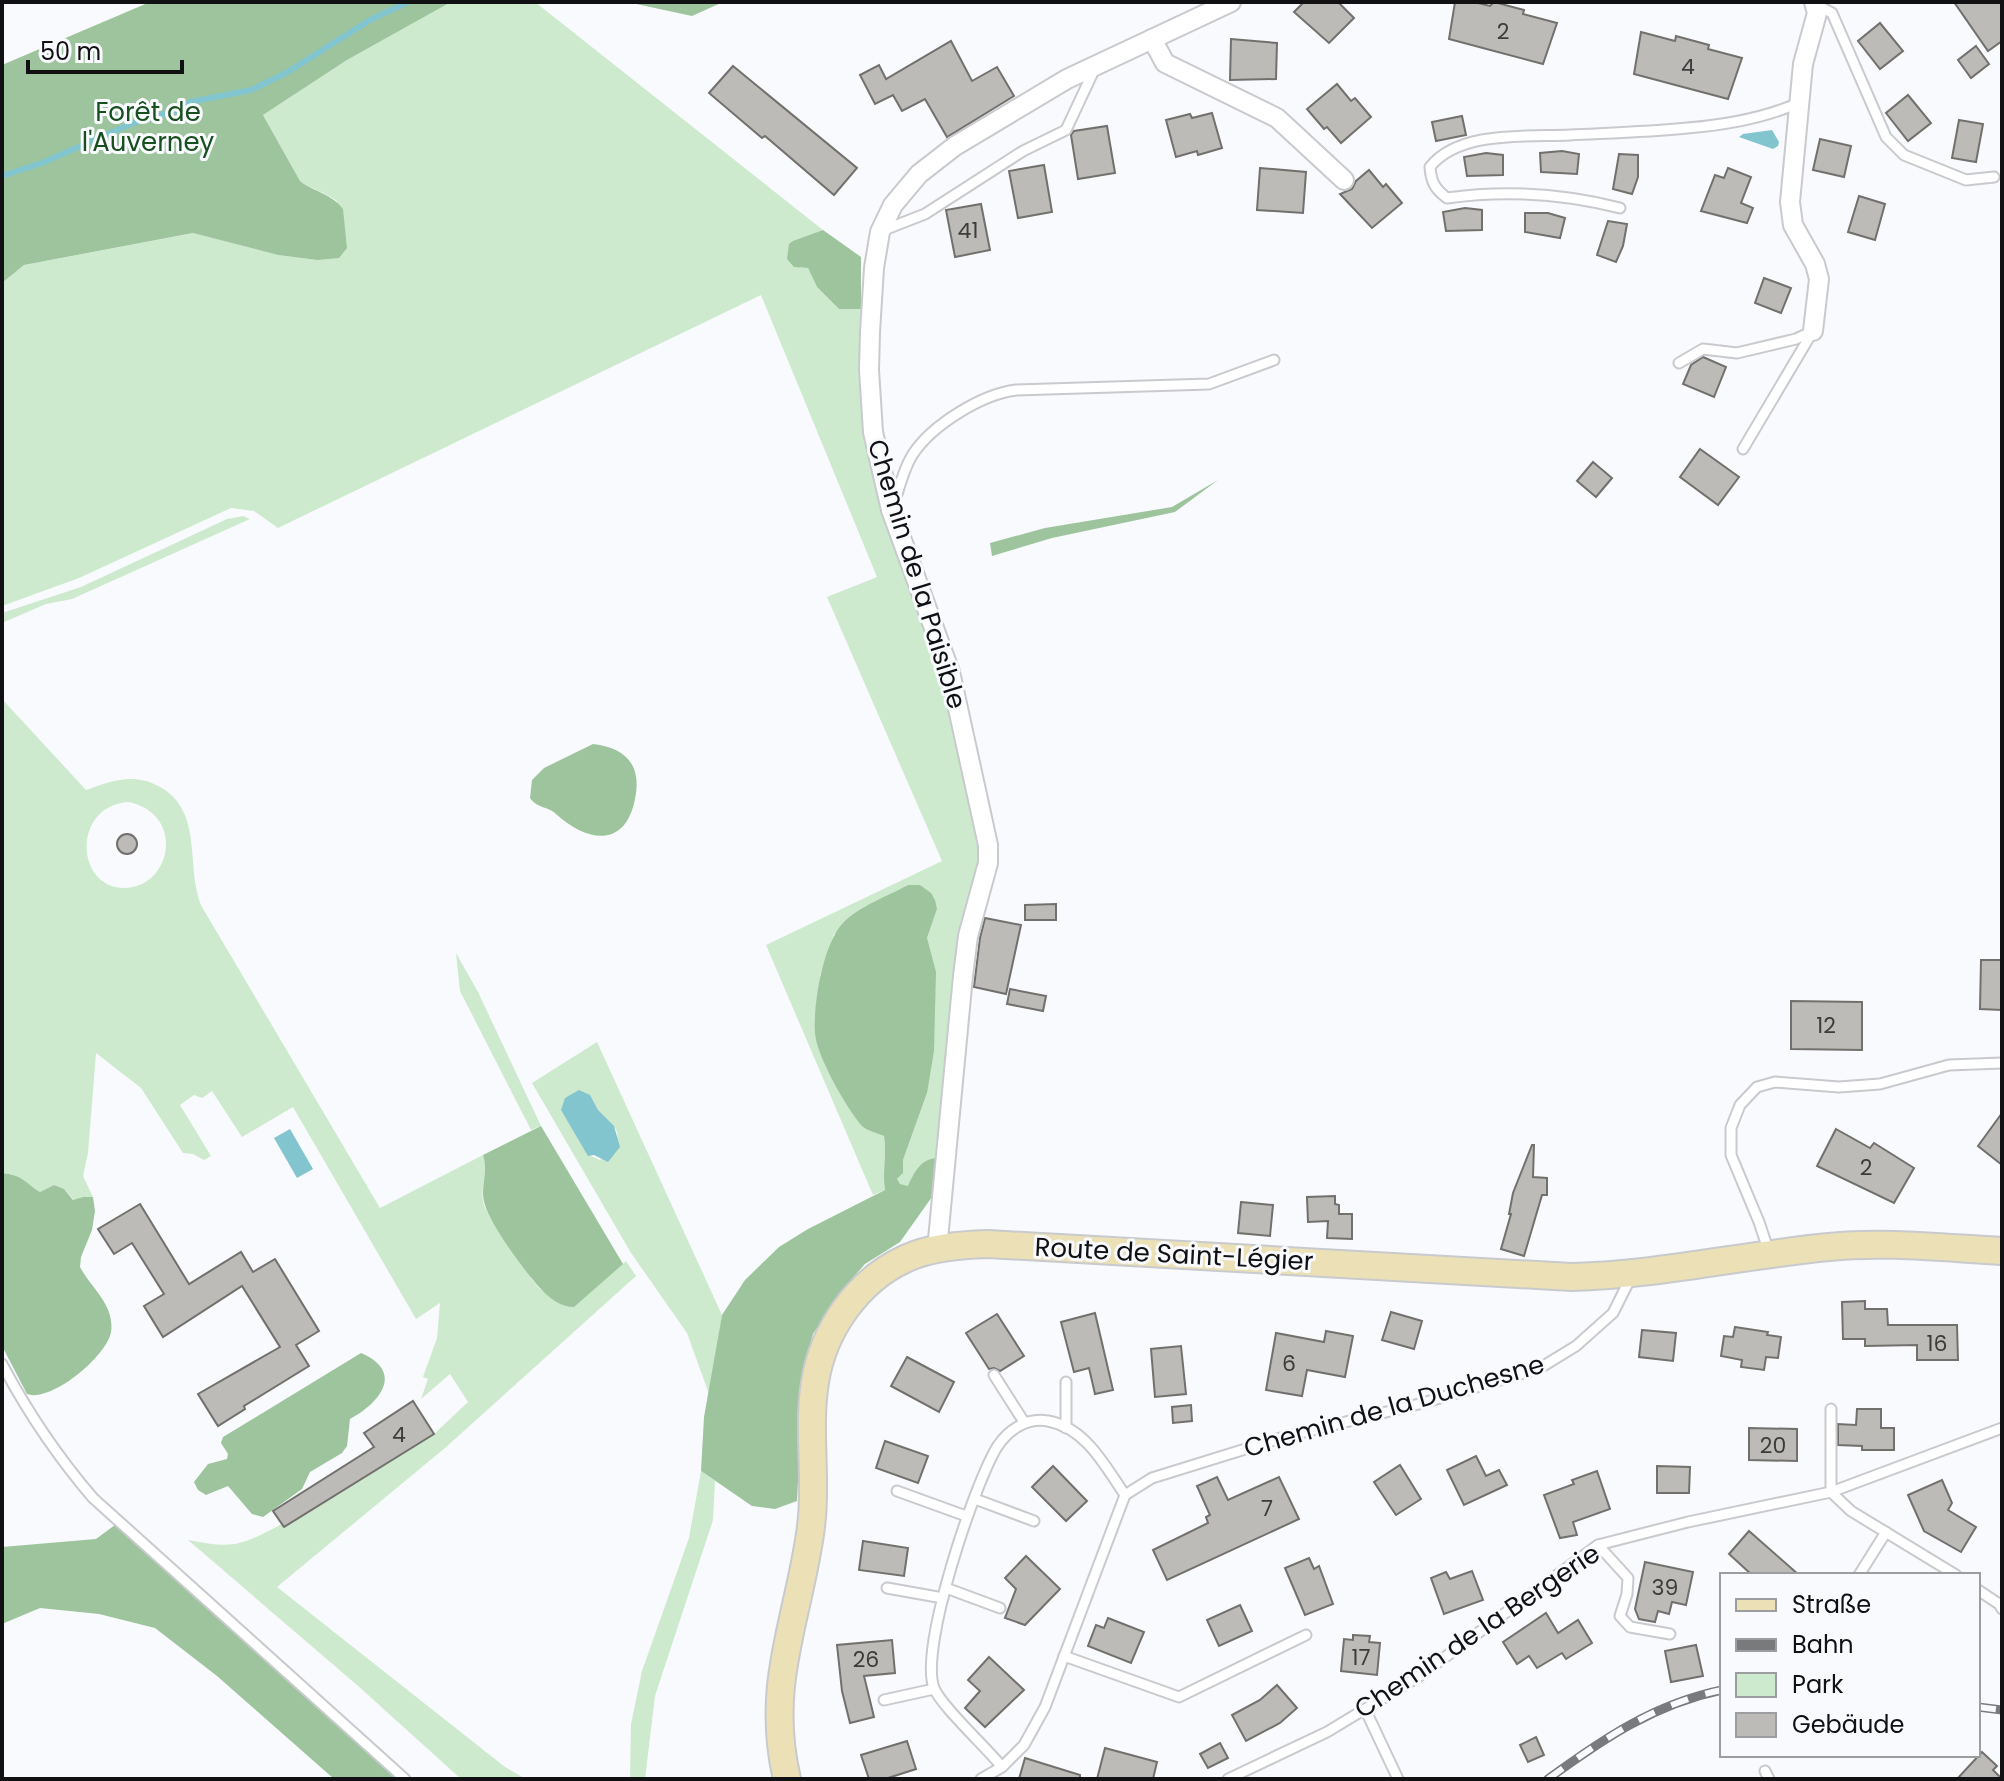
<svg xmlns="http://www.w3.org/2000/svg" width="2004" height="1781" font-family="Poppins,sans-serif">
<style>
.green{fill:#ceeace;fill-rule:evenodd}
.forest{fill:#9dc49d}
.water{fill:#83c5cf}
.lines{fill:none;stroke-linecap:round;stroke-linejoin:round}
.stream{stroke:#83c5cf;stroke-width:6}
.building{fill:#bdbbb8;stroke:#72706d;stroke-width:2}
.service-casing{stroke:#c8cace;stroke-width:13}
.minor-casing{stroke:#c8cace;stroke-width:22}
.secondary-casing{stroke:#c8cace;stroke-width:30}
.service{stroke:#fff;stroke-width:9}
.minor{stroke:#fff;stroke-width:18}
.secondary{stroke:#ece1b6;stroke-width:26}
.rail-casing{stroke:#797a7c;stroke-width:9}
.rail{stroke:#f8fafd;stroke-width:6;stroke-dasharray:18;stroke-linecap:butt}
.labels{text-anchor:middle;stroke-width:6;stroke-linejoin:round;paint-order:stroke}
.number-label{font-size:22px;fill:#3c3c3c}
.park-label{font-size:26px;fill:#174f1e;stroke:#f8fafd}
.street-label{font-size:26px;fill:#111113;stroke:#f8fafd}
</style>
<rect width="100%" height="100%" fill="#f8fafd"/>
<g class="green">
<path d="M451,2H535L823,230L789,244L800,268H808L817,287L839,309H861L860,372L865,434L885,525L938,658L982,844L939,1158L912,1177L908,1187L900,1184L897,1179L903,1173V1160L927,1093V938L937,909L834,934L820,976L868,1130L884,1136C887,1154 882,1172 885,1190L873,1195L766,945L942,861L827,597L877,577L761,295L278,528L254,511L231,508L79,578L2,606V283L24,265L194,233L278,255L317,260L337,201C325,192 311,189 300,181L263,115L347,60Z"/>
<polygon points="243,516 250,519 72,599 46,604 2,623 2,613 81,587 227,519"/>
<path d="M2,699L86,790C113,780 135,772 162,788C204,814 185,868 202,907L380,1208L483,1155C489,1173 479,1187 484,1205C488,1218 530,1279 540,1289C549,1296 564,1301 574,1306L626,1261L636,1276L445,1448L277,1587L505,1767L526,1779H461L357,1685L188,1540C234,1549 240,1546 282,1524L284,1527L434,1434L468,1402L450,1374L421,1399L428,1379L423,1377L437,1338L440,1303L416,1319L293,1107L242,1137L212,1091L202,1098L194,1095L180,1105L211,1156L204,1160L193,1154L183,1153L141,1088L96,1053L88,1153L83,1176L93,1197H83L74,1200L64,1189L54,1185L40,1192C24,1182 23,1175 2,1173ZM128,802C186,813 172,888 124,888C75,888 72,806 128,802Z"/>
<polygon points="456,953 478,992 541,1126 531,1130 460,991"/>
<path d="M597,1042L722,1315L709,1394L687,1333L631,1253L532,1083ZM593,1100C601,1130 639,1122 600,1160L587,1154L585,1146Z"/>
<polygon points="701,1471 715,1481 713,1520 655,1696 645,1779 630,1779 631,1724 642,1671 689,1538"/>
</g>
<g class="forest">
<path d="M150,2H451L347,60L263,115L300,181C314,192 331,193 343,209L347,248L339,258L317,260L278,255L193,233L24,265L2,283V65Z"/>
<polygon points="627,2 723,2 692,16"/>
<polygon points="823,230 861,257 861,309 839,309 817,287 808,268 794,267 787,259 789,244 793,241"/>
<polygon points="1218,480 1175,512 1052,538 992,556 990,543 1045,528 1172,507"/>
<path d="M593,744C626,748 642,765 635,799C625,849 587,842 556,814C548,806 538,809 530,798L532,780L544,768Z"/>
<path d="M908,885H920L931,893L935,900L937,909L927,938L936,972L934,1051L927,1093L903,1160V1173L897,1179L900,1184L908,1186C914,1172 922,1157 939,1158L934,1194L900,1242L865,1264L842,1290L813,1334L804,1369L797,1501L775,1509L752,1506L701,1471L704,1417L722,1315L745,1280L779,1247L808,1229L885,1190C882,1172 887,1154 884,1136C877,1133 867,1131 862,1126C847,1109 816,1055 815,1033C813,1005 823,942 844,922C860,906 888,896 908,885Z"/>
<path d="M541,1126L623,1264L574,1307C561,1307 550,1299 541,1289C527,1275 490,1224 485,1205C479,1187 489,1174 483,1155Z"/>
<path d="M2,1173C23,1175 24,1182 40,1192L54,1185L64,1189L73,1200L83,1197H93L95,1211L92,1230L81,1257L80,1267C91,1288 115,1305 111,1332C107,1356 51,1403 27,1394L2,1346Z"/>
<path d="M361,1353C405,1372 380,1403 350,1419L347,1446L342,1453L310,1472L302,1489L263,1517L252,1514L228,1486L206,1495L198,1490L194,1482L208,1464L227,1459L228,1454L221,1443L223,1437Z"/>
<polygon points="119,1522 405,1779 334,1779 217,1676 155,1628 99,1614 40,1608 2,1624 2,1547 96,1539"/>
</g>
<g class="water">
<polygon points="1772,130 1779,142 1778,146 1773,149 1739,137 1743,134"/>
<polygon points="579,1090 590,1095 598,1110 614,1126 620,1147 608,1162 594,1155 588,1156 561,1110 565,1098"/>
<polygon points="290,1129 313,1169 297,1178 274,1138"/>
</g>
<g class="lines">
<polyline class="stream" points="2,176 42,163 133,123 178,110 190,102 251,90 286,73 370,20 408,2"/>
</g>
<g class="building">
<polygon points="1304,2 1338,2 1354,18 1329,43 1294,12"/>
<polygon points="1455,2 1474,2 1490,6 1494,2 1524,10 1523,14 1557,23 1543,64 1449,39"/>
<polygon points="1954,2 2002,2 2002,41 1988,51"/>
<polygon points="1880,23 1903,51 1880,69 1858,41"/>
<polygon points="1641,32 1675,41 1676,36 1709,45 1708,49 1742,58 1728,99 1634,74"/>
<polygon points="1231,39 1277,43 1276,79 1230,80"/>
<polygon points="951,41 972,81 997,67 1014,96 947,137 925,99 902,111 893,95 875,104 860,75 879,65 886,79"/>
<polygon points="1976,46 1989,64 1971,78 1958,60"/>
<polygon points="733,66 857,168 834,195 765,136 762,138 709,93"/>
<polygon points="1337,84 1351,101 1355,98 1371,117 1341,143 1327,127 1324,129 1307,109"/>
<polygon points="1908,95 1931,123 1908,141 1886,113"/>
<polygon points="1212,113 1222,148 1198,155 1197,151 1176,157 1166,120 1190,114 1192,118"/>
<polygon points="1462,116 1466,135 1436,141 1432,122"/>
<polygon points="1959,120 1983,124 1976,162 1952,158"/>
<polygon points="1107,126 1115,173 1078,179 1071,135 1074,131"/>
<polygon points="1820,139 1851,146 1844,177 1813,170"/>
<polygon points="1562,151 1579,154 1577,174 1541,172 1540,153"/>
<polygon points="1486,153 1503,155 1503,175 1467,176 1464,157"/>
<polygon points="1619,154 1638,155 1638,177 1632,194 1613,189"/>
<polygon points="1044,165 1052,212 1018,218 1009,171"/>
<polygon points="1260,168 1306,172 1303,213 1257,210"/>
<polygon points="1728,168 1751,177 1741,203 1753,208 1747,223 1701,211 1715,175 1724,178"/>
<polygon points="1369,170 1383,187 1386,184 1402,203 1372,228 1340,194 1352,189 1356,181"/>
<polygon points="1859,196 1885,204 1875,240 1848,232"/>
<polygon points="981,204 990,250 955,257 946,210"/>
<polygon points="1465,208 1482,210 1482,230 1446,231 1443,212"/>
<polygon points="1525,213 1548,213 1565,218 1560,238 1525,232"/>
<polygon points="1608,221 1627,224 1623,246 1616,262 1597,255"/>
<polygon points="1764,278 1791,288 1781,313 1755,303"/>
<polygon points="1703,357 1726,367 1714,397 1683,384 1691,365"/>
<polygon points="1700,449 1739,477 1718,505 1680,477"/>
<polygon points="1593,462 1612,478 1596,497 1577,481"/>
<circle cx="127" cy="844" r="10"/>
<polygon points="1056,904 1056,920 1025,920 1025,905"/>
<polygon points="985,918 1021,925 1006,994 974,987 980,938"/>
<polygon points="1981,960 2002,960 2002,1010 1980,1009"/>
<polygon points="1010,989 1046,996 1043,1011 1007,1004"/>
<polygon points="1791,1001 1862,1002 1862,1050 1791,1049"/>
<polygon points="2002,1113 2002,1165 1978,1146"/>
<polygon points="1836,1129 1870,1148 1874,1143 1914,1168 1894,1203 1817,1166"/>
<polygon points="1532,1145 1534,1145 1533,1177 1547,1178 1547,1195 1542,1195 1524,1256 1501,1249 1511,1214 1509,1214 1513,1193"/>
<polygon points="1335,1196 1335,1204 1339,1205 1339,1214 1352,1214 1352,1239 1327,1238 1328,1221 1308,1222 1307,1197"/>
<polygon points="1241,1202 1273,1205 1270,1236 1238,1233"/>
<polygon points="140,1204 189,1284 241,1252 253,1272 275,1259 319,1331 296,1345 309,1366 244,1406 245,1409 218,1426 198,1394 280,1347 242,1286 163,1337 144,1306 164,1294 132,1243 114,1254 98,1229"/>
<polygon points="1865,1301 1865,1309 1887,1309 1888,1325 1957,1325 1958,1360 1917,1360 1917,1345 1865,1346 1865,1339 1843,1339 1842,1302"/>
<polygon points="1391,1312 1422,1321 1414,1349 1382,1340"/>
<polygon points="1095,1313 1113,1390 1095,1394 1089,1368 1074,1372 1061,1322"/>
<polygon points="997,1314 1024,1356 1000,1371 994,1368 989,1369 966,1333"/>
<polygon points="1735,1327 1768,1332 1767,1335 1781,1337 1778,1358 1766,1357 1764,1370 1741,1367 1742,1360 1721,1356 1724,1336 1733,1337"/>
<polygon points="1642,1330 1676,1333 1673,1361 1639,1357"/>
<polygon points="1326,1331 1353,1336 1345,1377 1307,1370 1302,1396 1266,1390 1276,1333 1324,1342"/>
<polygon points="1181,1346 1186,1394 1155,1397 1151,1349"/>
<polygon points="907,1357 954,1382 939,1412 891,1386"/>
<polygon points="413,1401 434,1434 284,1527 273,1511 374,1447 364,1433"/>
<polygon points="1191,1405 1192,1421 1173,1423 1172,1407"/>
<polygon points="1857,1409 1881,1409 1881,1428 1894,1428 1894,1450 1862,1450 1862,1446 1838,1445 1838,1424 1856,1425"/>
<polygon points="1749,1428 1797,1429 1797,1461 1749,1460"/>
<polygon points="885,1441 928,1456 918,1483 876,1468"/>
<polygon points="1476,1456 1486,1476 1499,1470 1507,1485 1464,1505 1447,1470"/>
<polygon points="1400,1465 1421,1499 1396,1515 1374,1482"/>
<polygon points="1053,1466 1087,1501 1066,1521 1032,1487"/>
<polygon points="1657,1466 1690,1467 1689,1493 1657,1493"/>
<polygon points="1597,1471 1610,1509 1573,1522 1577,1535 1560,1538 1544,1495 1574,1484 1572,1480"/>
<polygon points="1217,1477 1228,1500 1279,1477 1299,1519 1167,1580 1153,1550 1208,1523 1206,1517 1210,1515 1197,1486"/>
<polygon points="1942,1480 1952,1503 1948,1510 1976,1527 1961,1552 1924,1531 1908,1495"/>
<polygon points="1749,1531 1799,1575 1752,1575 1729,1554"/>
<polygon points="863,1541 908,1548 904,1576 859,1570"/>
<polygon points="1026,1556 1060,1589 1025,1625 1005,1618 1016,1589 1005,1578"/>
<polygon points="1309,1558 1314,1569 1319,1566 1333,1604 1305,1615 1285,1568"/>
<polygon points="1645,1562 1693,1572 1686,1605 1672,1602 1669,1614 1658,1611 1655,1622 1639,1619 1635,1609"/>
<polygon points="1472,1571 1483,1600 1444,1614 1431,1578 1446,1572 1450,1579"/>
<polygon points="1240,1605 1252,1631 1219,1646 1207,1620"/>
<polygon points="1546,1613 1558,1633 1578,1620 1592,1643 1566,1659 1562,1653 1537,1668 1529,1656 1517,1664 1503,1642"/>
<polygon points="1108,1618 1144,1632 1131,1663 1088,1646 1096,1625 1104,1628"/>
<polygon points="1353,1635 1370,1636 1369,1642 1380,1643 1377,1675 1341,1671 1344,1639 1353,1640"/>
<polygon points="892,1640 895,1673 864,1676 874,1717 850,1723 842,1691 837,1645"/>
<polygon points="1696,1645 1703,1676 1671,1682 1665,1651"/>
<polygon points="989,1657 1024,1690 985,1727 965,1708 980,1691 968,1680"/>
<polygon points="1277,1685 1297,1708 1280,1723 1246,1741 1232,1715 1260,1700"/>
<polygon points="1536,1737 1544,1755 1528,1762 1520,1745"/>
<polygon points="907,1741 916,1769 885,1779 869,1779 861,1755"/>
<polygon points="1220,1743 1228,1758 1208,1768 1200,1754"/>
<polygon points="1105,1748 1157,1762 1153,1779 1097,1779"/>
<polygon points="1982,1752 1997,1766 1993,1770 2002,1779 1957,1779"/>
<polygon points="1025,1758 1080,1775 1080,1779 1019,1779"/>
</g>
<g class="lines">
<defs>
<g id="service">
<polyline points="1817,5 1832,13 1886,137 1904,155 1966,180 1994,177"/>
<path d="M1620,208C1565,194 1504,190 1447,198C1435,189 1431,182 1430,167C1459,130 1529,137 1570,135C1609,133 1648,132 1687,128C1725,125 1765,118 1801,102"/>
<polyline points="884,230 925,214 1023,151 1066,130 1095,68"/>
<polyline points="1679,363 1703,349 1737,353 1796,339 1813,331"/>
<polyline points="1743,449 1813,331"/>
<path d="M893,507C899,490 903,469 913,454C932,425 982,394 1016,390L1209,384L1274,360"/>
<polyline points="1769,1252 1759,1222 1731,1155 1731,1128 1740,1105 1757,1087 1775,1082 1839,1087 1880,1084 1949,1065 2002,1063"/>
<path d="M2,1364C28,1413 57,1456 93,1498L405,1779"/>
<polyline points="994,1375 1024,1422"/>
<polyline points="1066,1382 1066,1428"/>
<polyline points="897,1491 966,1516"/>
<polyline points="1831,1492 1851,1511 1956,1575"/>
<polyline points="1831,1492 1831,1409"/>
<polyline points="975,1499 1034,1521"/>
<polyline points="1598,1545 1628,1578 1627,1594 1620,1616 1630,1627 1670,1634"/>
<polyline points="1859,1575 1886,1532"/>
<polyline points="887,1588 943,1598"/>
<polyline points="946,1588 1000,1608"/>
<polyline points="1978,1590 1999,1604 2002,1609"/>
<polyline points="1064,1656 1179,1697 1306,1635"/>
<polyline points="884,1700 934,1689"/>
<polyline points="1365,1709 1398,1779"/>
<path d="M1002,1767C987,1748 941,1706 934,1688C919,1648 974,1485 997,1447C1008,1430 1027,1417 1048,1421C1086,1428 1105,1466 1125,1495"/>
<polyline points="1765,1771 1769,1779"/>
<polyline points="981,1779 1002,1767 1024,1745 1045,1707 1125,1495 1152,1478 1284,1437 1423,1403 1540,1368 1576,1346 1613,1313 1631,1277"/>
<polyline points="1228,1779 1327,1732 1418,1677 1598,1545 1688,1522 1831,1492 2002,1428"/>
</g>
<g id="minor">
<polyline points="1152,39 1165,63 1277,118 1344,180"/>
<polyline points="1813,331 1819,279 1815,264 1793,225 1790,202 1803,64 1817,13 1814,2"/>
<polyline points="937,1250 963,976 968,936 988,863 988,845 950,672 891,510 873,432 869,370 870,332 874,268 880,232 893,205 919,174 955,146 1067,79 1231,2"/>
</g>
<path id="secondary" d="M787,1779C765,1686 797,1623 810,1534C818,1483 807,1432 815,1382C823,1331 857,1281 905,1259C930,1247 961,1245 988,1244L1572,1277C1659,1275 1743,1255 1829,1247C1886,1241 1945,1248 2002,1251"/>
</defs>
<use href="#service" class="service-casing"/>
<use href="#minor" class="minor-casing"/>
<use href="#secondary" class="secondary-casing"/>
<use href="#service" class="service"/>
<use href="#minor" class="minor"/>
<use href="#secondary" class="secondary"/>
<defs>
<g id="rail">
<polyline points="1978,1707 2002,1710"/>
<path d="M1548,1779C1603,1739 1654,1704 1722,1690"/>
</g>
</defs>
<use href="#rail" class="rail-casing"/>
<use href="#rail" class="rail"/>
</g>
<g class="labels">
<g class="number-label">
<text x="1503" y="39">2</text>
<text x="1688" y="74">4</text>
<text x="968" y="238">41</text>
<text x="1826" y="1033">12</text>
<text x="1866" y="1175">2</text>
<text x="1937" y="1351">16</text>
<text x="1289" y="1371">6</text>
<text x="399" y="1442">4</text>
<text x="1773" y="1453">20</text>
<text x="1267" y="1516">7</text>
<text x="1665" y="1595">39</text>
<text x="1361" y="1665">17</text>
<text x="866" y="1667">26</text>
</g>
<g class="park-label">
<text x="148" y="121">Forêt de<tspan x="148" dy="30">l'Auverney</tspan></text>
</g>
<g class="street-label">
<text transform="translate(917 574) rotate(73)" y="9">Chemin de la Paisible</text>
<text transform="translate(1174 1254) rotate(3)" y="9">Route de Saint-Légier</text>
<text transform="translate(1394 1406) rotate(-16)" y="9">Chemin de la Duchesne</text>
<text transform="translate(1477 1631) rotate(-34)" y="9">Chemin de la Bergerie</text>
</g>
</g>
<rect width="2004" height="1781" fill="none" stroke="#111113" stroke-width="8"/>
<rect x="1720" y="1573" width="260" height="184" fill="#f8fafd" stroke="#9c9d9f" stroke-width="2"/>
<rect x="1736" y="1599" width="40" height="12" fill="#ece1b6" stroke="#9c9d9f" stroke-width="2"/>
<text x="1792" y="1613" font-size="24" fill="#111113">Straße</text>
<rect x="1736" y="1639" width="40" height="12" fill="#797a7c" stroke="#9c9d9f" stroke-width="2"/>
<text x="1792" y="1653" font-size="24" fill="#111113">Bahn</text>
<rect x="1736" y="1673" width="40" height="24" fill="#ceeace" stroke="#9c9d9f" stroke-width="2"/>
<text x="1792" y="1693" font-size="24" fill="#111113">Park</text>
<rect x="1736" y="1713" width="40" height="24" fill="#bdbbb8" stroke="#9c9d9f" stroke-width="2"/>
<text x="1792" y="1733" font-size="24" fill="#111113">Gebäude</text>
<path d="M28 60v12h154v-12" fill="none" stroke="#111113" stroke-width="4"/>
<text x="40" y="60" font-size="24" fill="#111113" stroke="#f8fafd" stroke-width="6" paint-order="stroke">50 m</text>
</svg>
